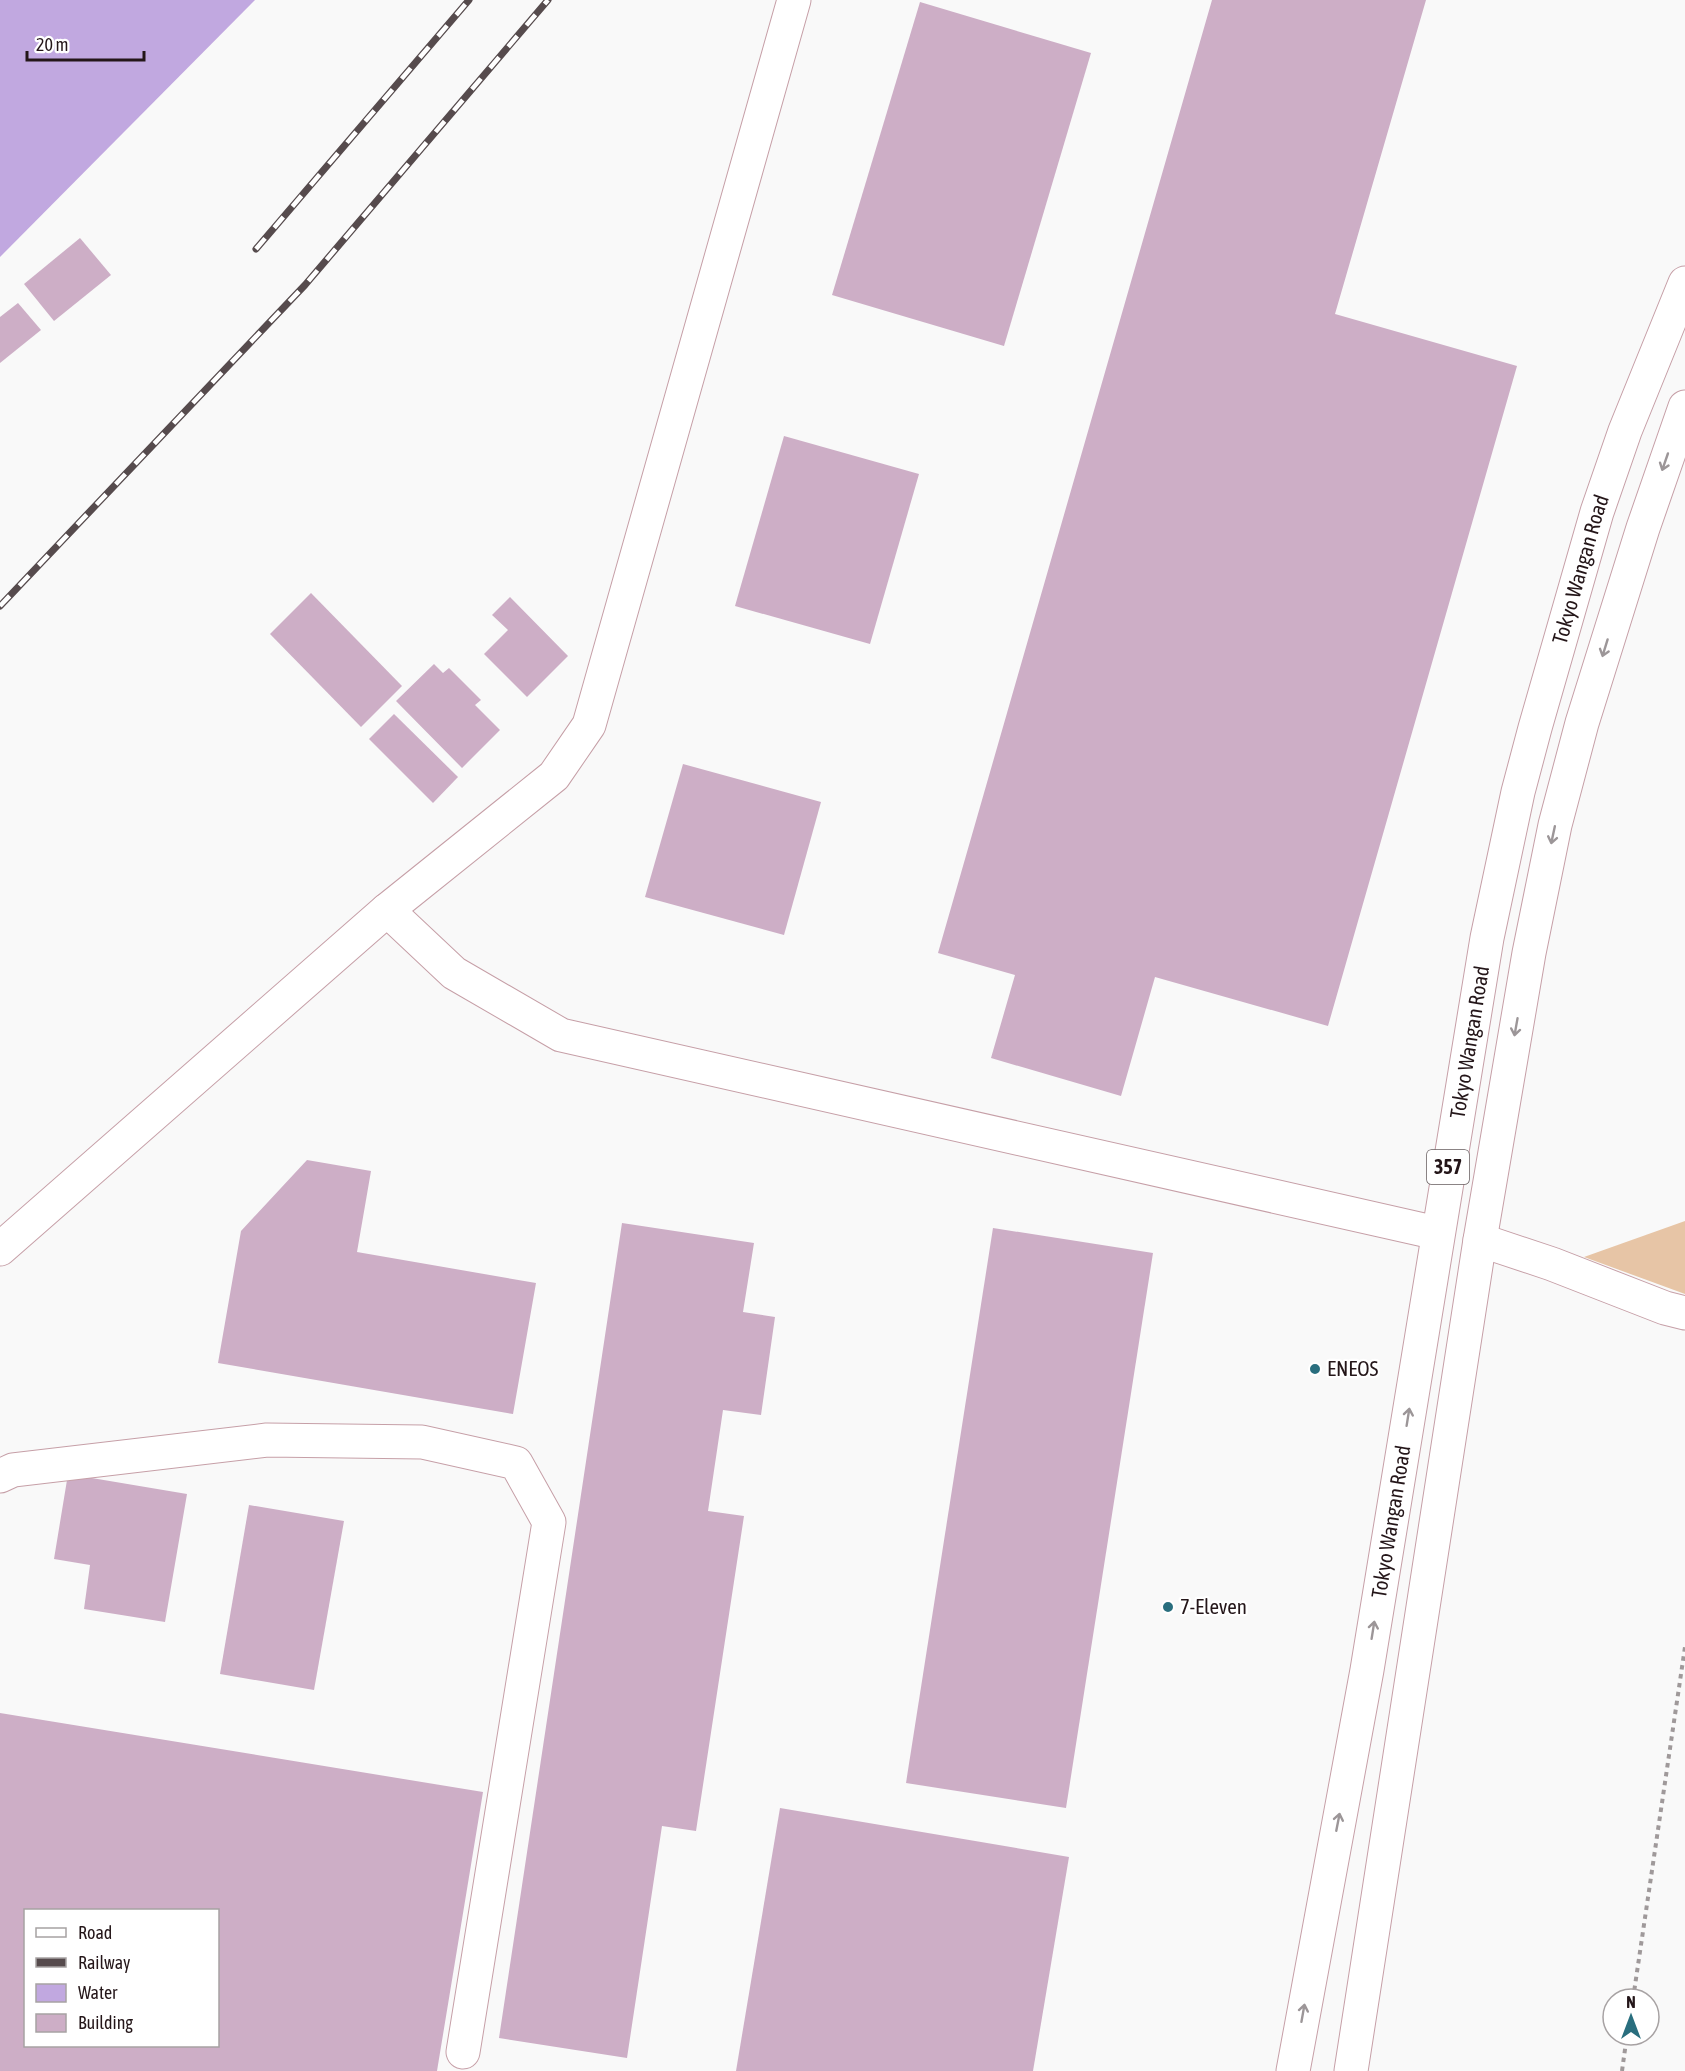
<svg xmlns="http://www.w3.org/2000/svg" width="1685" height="2071" font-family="'Asap Condensed',sans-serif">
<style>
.green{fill:#e7c5a6}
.water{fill:#c1a8e0}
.building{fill:#cdaec6;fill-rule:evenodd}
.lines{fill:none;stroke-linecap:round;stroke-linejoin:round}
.minor-casing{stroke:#c69fa7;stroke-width:35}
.highway-casing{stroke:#c69fa7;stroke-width:35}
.path{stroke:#9f999a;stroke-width:4;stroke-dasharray:4.5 4.5;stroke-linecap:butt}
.minor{stroke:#fff;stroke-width:33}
.highway{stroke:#fff;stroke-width:33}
.rail-casing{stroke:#564b4d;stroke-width:7}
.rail{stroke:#fff;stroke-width:4.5;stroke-dasharray:14;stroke-linecap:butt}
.oneway{stroke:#9c9698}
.poi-dot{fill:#296e7e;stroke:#fff;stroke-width:2}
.labels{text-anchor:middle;stroke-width:4.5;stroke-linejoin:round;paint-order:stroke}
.shield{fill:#fff;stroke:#665c5e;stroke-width:1.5}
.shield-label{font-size:20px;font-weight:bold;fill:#241619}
.street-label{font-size:21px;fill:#241619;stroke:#fff}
.poi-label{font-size:21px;fill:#241619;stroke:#fff;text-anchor:start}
</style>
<rect width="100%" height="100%" fill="#f9f9f9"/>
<polygon class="green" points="1685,1221 1685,1294 1584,1257"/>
<polygon class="water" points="0,0 255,0 0,257"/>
<g class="building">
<polygon points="1212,0 1426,0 1335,314 1517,366 1328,1026 1155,977 1121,1096 991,1058 1015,975 938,953"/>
<polygon points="920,2 1091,53 1004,346 832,295"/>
<polygon points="80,238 111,275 54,321 24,284"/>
<polygon points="18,303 41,330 0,363 0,317"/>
<polygon points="784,436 919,474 870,644 735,606"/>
<polygon points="311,593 402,686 361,727 270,634"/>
<polygon points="510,597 568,656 527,697 484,654 508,630 492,615"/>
<polygon points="434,664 443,673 449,668 481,700 475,705 500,730 462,768 396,701"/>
<polygon points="394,714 458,777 433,803 369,739"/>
<polygon points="683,764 821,802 784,935 645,897"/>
<polygon points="307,1160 371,1171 357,1252 536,1283 513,1414 218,1363 241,1231"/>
<polygon points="622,1223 754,1243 743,1312 775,1317 761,1415 723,1410 708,1511 744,1516 696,1831 662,1826 627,2058 499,2038"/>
<polygon points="993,1228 1153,1253 1066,1808 906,1783"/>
<polygon points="68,1474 187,1494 165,1622 84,1609 90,1565 54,1559"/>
<polygon points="249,1505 344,1521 314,1690 220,1674"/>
<path d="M0,1713L483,1792L437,2071H0ZM26,1910H218V2046H26Z"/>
<polygon points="780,1808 1069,1857 1033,2071 736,2071"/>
</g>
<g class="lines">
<defs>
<g id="minor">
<polyline points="387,910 454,973 561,1035 1437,1233"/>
<polyline points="1480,1240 1552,1264 1665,1308 1685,1313"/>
<polyline points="0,1249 387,910 554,776 589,725 794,0"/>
<polyline points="0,1476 13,1470 267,1440 422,1442 516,1463 549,1522 463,2052"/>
</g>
<g id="highway">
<path id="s1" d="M1293,2071L1367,1670L1487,938L1518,792L1535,728L1597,512L1625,431L1685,283"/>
<polyline points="1351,2071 1480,1240 1529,953 1555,825 1582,723 1643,528 1685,407"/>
</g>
</defs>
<use href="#minor" class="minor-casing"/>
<use href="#highway" class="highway-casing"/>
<g class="path">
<polyline points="1633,1999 1685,1647"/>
<polyline points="1622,2071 1627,2035"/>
</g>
<use href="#minor" class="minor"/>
<use href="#highway" class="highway"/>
<defs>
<g id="rail">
<polyline points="256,249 469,0"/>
<polyline points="0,606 305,285 548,0"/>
</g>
</defs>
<use href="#rail" class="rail-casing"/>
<use href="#rail" class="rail"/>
</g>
<defs><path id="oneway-shaft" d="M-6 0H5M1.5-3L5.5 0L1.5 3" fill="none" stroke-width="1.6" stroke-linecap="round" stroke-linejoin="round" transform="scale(1.5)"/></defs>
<g class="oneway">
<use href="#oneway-shaft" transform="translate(1665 462) rotate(109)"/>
<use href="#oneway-shaft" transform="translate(1605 648) rotate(107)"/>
<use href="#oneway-shaft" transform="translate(1553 835) rotate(102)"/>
<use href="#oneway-shaft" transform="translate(1516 1027) rotate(100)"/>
<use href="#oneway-shaft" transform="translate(1408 1417) rotate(-81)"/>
<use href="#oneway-shaft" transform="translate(1373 1630) rotate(-81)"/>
<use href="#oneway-shaft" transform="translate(1338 1822) rotate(-79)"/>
<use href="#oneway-shaft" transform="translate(1303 2013) rotate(-80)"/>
</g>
<g class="poi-dot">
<circle cx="1315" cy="1369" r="6"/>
<circle cx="1168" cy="1607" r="6"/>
</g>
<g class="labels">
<rect class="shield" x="1427" y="1150" width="42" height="34" rx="4.5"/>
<g class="shield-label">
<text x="1448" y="1174">357</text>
</g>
<g class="street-label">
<text dy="7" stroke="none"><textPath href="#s1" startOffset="1530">Tokyo Wangan Road</textPath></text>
<text dy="7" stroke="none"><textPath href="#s1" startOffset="1044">Tokyo Wangan Road</textPath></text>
<text dy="7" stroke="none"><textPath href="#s1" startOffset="558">Tokyo Wangan Road</textPath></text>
</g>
<g class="poi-label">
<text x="1327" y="1376">ENEOS</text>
<text x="1180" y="1614">7-Eleven</text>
</g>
</g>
<rect x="24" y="1909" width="195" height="138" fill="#ffffff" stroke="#a7a2a3" stroke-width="1.5"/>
<rect x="36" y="1928" width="30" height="9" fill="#ffffff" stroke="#a7a2a3" stroke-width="1.5"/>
<text x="78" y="1939" font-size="18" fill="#241619">Road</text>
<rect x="36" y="1958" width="30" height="9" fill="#564b4d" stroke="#a7a2a3" stroke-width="1.5"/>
<text x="78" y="1969" font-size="18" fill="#241619">Railway</text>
<rect x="36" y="1984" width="30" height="18" fill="#c1a8e0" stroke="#a7a2a3" stroke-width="1.5"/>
<text x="78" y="1999" font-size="18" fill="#241619">Water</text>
<rect x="36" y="2014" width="30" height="18" fill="#cdaec6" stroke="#a7a2a3" stroke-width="1.5"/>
<text x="78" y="2029" font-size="18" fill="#241619">Building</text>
<g transform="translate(1631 2017)"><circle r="28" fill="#ffffff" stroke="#a7a2a3" stroke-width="1.5"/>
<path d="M0-4.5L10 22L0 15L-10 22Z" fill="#296e7e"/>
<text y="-9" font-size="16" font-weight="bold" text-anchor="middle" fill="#241619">N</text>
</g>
<path d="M27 51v9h117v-9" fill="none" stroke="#241619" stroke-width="3"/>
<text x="36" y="51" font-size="18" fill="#241619" stroke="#ffffff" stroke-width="4.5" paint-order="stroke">20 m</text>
</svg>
